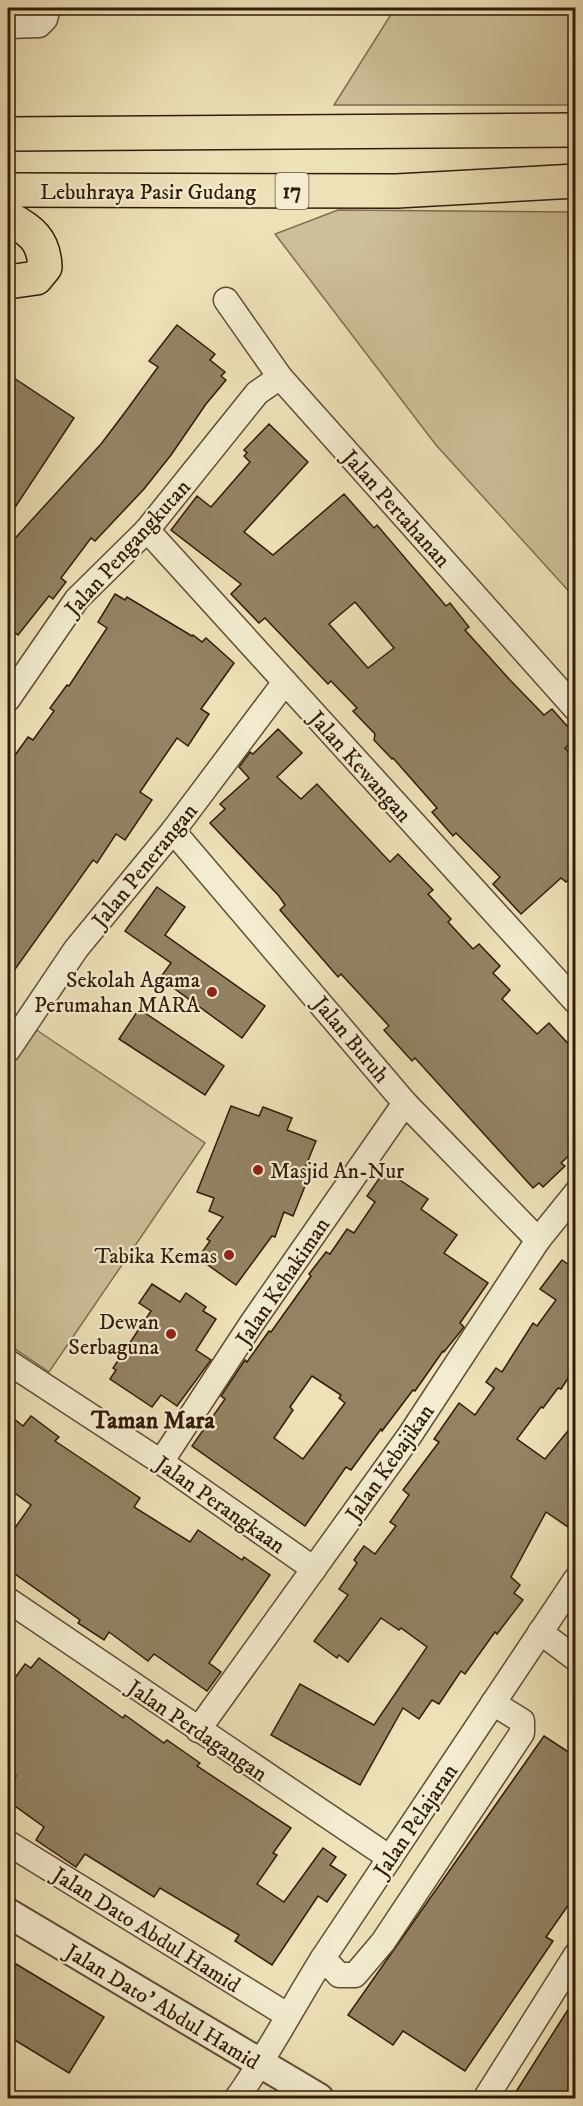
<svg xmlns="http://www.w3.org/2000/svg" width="583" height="2106" font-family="'IM FELL DW Pica',serif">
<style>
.green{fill:#cdbf99;stroke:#806d51;stroke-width:1.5}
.building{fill:#938263;stroke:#321b09;stroke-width:1.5;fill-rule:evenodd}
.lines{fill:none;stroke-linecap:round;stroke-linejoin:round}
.minor-casing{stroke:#614c34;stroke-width:27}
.tertiary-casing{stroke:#614c34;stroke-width:32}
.trunk-casing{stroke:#321b09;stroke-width:36}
.minor{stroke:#f3ecd0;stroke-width:24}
.tertiary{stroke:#f3ecd0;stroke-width:28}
.trunk{stroke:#ede1b7;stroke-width:33}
.poi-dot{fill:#8f2418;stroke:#f3ecd0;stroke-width:2}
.labels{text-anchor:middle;stroke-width:4.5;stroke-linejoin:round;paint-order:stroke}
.shield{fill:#f3ecd0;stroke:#6c5a45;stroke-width:1.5}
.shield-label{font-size:21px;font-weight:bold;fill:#321b09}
.street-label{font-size:22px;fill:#321b09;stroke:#f3ecd0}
.poi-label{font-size:22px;fill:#321b09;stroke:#f3ecd0;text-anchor:end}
.neighbourhood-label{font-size:24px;font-weight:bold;fill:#321b09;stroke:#f3ecd0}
</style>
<rect width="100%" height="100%" fill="#ede1b7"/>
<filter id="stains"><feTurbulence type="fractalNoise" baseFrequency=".00333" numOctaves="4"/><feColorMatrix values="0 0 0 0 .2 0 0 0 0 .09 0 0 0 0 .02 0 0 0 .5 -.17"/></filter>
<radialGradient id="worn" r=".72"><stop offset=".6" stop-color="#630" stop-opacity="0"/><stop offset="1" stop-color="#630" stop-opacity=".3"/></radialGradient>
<g class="green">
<polygon points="395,8 575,8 575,105 334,105"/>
<polygon points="338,210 575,212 575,598 436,445 275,234"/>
<polygon points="35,1029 205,1143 49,1372 8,1344 8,1070"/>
</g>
<g class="building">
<polygon points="177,325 215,354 210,360 225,372 221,376 226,380 206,404 171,455 144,489 95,541 91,538 61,578 66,582 53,599 49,596 18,635 8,627 8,546 101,444 126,411 158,367 149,361"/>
<polygon points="8,374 74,418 8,518"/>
<path d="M269,424L308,462L244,532L273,555L344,494L374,528L377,525L446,606L450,603L469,627L465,630L509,679L544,715L552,709L576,736V740L565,748L576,760V873L566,882L561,878L521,914L493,884L500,877L456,833L453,836L432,812L437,808L393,758L392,759L374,740L375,734L353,711L357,708L331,681L328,684L265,618L259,623L231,594L241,584L171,530L197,496L211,507L250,462L244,456L247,453L244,450ZM355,602L394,648L368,668L329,624Z"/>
<polygon points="115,594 125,600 127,597 192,636 193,635 202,642 206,638 234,663 201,709 209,714 188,746 177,738 140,792 152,800 125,840 116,834 97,863 93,860 8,979 8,765 28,737 33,740 54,711 50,708 67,685 69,686 107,628 98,622"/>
<polygon points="278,729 302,753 277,777 301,799 317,784 390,862 398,854 433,890 428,894 451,919 448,922 473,949 479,944 500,966 493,973 510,990 502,999 537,1034 549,1023 576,1052 576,1149 561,1163 565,1166 543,1187 539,1183 533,1188 415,1058 412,1061 384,1030 389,1026 341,974 338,977 280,910 285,905 279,896 210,823 225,809 220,804 249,778 239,767 250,752 253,754"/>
<polygon points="157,887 185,907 165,935 265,1006 242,1038 160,978 171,963 125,931"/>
<polygon points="139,1009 224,1066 205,1095 119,1039"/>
<polygon points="231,1106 259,1116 263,1107 292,1118 287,1130 316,1141 305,1168 311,1171 293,1216 284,1212 275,1237 272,1236 236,1285 198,1258 210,1241 207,1239 223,1217 209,1211 214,1198 197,1192"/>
<path d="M385,1170L428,1199L421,1209L457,1235L444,1253L488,1283L460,1323L464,1327L444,1352L443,1351L415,1391L413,1390L382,1431L381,1429L351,1470L346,1467L305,1526L192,1446L225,1399L221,1396L245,1360L247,1362L269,1331L271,1332L311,1276L309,1274L326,1252L330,1254L347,1229L354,1233L375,1202L367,1196ZM312,1376L341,1395L339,1398L345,1403L303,1459L274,1438L293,1410L290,1407Z"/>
<polygon points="562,1260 576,1270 576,1366 561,1389 558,1388 543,1408 541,1407 517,1439 545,1459 576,1421 576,1516 568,1527 546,1512 511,1577 520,1585 514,1593 523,1600 497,1634 495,1632 465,1674 461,1671 439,1704 432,1700 419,1719 403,1708 360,1785 271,1735 300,1684 374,1725 427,1647 401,1628 399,1630 381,1618 348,1662 339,1655 337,1658 314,1641 348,1595 339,1589 357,1563 354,1560 364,1546 375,1554 396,1526 390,1522 409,1495 403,1490 439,1442 434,1439 459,1403 475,1415 494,1388 486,1382 496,1368 502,1372 533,1323 537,1326 556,1300 540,1289"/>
<polygon points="152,1284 180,1302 186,1293 206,1307 203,1311 216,1319 196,1350 211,1360 177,1406 161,1395 152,1407 110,1379 116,1370 113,1368 151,1311 139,1303"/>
<polygon points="8,1414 23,1426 31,1416 59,1437 55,1441 140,1498 134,1507 190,1542 198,1530 242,1560 244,1557 270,1575 209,1663 221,1672 207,1691 154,1654 148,1661 109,1632 104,1640 78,1623 80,1620 8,1569 8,1538 31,1505 8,1488"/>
<polygon points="39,1658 123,1718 125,1715 164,1743 167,1740 200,1763 197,1766 291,1828 273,1853 277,1855 257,1884 284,1902 323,1848 336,1857 330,1865 346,1875 327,1902 318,1896 272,1965 235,1941 239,1935 160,1888 154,1897 85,1854 76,1867 36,1840 44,1827 8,1801 8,1788 16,1776 8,1771 8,1672 15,1678 25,1664 31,1668"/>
<polygon points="544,1736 576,1757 576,1894 546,1937 553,1941 465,2071 403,2031 393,2045 348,2015"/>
<polygon points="16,1964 104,2017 69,2073 8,2036 8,1977"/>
<polygon points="576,1997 576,2098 512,2098"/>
</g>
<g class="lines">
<defs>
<g id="minor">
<polyline points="8,26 39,25 45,19 48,8"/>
<polyline points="226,300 280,377 576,709"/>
<polyline points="147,530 576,1002"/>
<polyline points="8,699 77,599 147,530 257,393 280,377"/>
<polyline points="173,831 405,1103 538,1240"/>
<polyline points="8,1050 76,949 173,831 285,682"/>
<polyline points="8,1362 161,1462 314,1569"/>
<polyline points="161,1462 252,1323 405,1103"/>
<polyline points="8,1600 390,1858"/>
<polyline points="540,1632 576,1659"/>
<polyline points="198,1730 410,1435 538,1240 576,1193"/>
<polyline points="8,1843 287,2015"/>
<polyline points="323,1958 339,1975 355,1975 383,1942 522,1733 522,1721 493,1703"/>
<path d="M237,2098C269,2053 294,2004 323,1958L576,1579"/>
<polyline points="488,2098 487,2096 576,1955"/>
</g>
<polyline id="tertiary" points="8,1913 319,2098"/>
<g id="trunk">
<polyline points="8,134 576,130"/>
<polyline points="8,190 397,191 576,181"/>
<path d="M8,218C31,230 44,240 45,267L36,278L8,282"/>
</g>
</defs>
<use href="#minor" class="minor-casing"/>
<use href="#tertiary" class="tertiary-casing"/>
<use href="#trunk" class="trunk-casing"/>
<use href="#minor" class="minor"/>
<use href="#tertiary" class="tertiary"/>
<use href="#trunk" class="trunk"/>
</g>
<g class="poi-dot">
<circle cx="212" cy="992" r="6"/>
<circle cx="258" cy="1170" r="6"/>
<circle cx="229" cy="1255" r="6"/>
<circle cx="171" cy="1334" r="6"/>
</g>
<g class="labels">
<rect class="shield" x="275.5" y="173" width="33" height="36" rx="4.5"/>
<g class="shield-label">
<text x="292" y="198">17</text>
</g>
<g class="street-label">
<text x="148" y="199">Lebuhraya Pasir Gudang</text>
<text transform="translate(397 508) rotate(48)" y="8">Jalan Pertahanan</text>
<text transform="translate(127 547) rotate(-48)" y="8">Jalan Pengangkutan</text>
<text transform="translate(361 766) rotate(48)" y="8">Jalan Kewangan</text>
<text transform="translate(144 865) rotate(-51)" y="8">Jalan Penerangan</text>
<text transform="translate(352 1039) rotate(50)" y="8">Jalan Buruh</text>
<text transform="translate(282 1281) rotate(-56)" y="8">Jalan Kehakiman</text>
<text transform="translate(389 1462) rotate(-55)" y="8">Jalan Kebajikan</text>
<text transform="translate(221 1504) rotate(35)" y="8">Jalan Perangkaan</text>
<text transform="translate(198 1730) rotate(34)" y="8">Jalan Perdagangan</text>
<text transform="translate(415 1820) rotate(-56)" y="8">Jalan Pelajaran</text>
<text transform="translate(147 1929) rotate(32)" y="8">Jalan Dato Abdul Hamid</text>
<text transform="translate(163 2006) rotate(31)" y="8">Jalan Dato' Abdul Hamid</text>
</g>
<g class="poi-label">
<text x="200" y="987">Sekolah Agama<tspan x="200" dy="25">Perumahan MARA</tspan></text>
<text x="270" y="1178" text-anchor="start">Masjid An-Nur</text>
<text x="217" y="1263">Tabika Kemas</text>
<text x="159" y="1329">Dewan<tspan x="159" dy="25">Serbaguna</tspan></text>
</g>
<g class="neighbourhood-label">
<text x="153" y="1428">Taman Mara</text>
</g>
</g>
<rect width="583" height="2106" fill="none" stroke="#ede1b7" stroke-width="30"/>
<rect x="9" y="9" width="565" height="2088" fill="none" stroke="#321b09" stroke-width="3"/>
<rect x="15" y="15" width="553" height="2076" fill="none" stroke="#321b09" stroke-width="1.5"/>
<rect width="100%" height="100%" filter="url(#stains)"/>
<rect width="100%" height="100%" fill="url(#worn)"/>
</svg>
